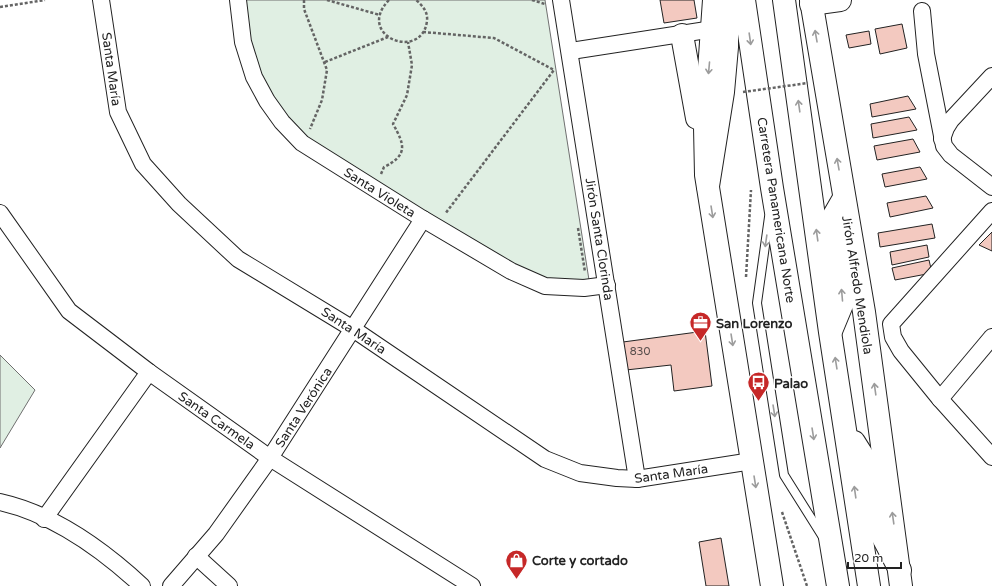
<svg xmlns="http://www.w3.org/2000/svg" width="992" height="586" font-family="'Varela Round',sans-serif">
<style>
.green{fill:#e0efe3;stroke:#6f6f6f}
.building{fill:#f3c9c0;stroke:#222}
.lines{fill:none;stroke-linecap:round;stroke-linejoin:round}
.lane-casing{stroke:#222;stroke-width:10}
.street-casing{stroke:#222;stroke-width:18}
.secondary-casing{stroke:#222;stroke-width:24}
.highway-casing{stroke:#222;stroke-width:24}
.path{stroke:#646464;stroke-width:2.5;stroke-dasharray:3 2;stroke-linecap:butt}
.lane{stroke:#fff;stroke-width:8}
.street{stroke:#fff;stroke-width:16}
.secondary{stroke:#fff;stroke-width:22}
.highway{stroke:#fff;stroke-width:22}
.path-bridge{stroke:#646464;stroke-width:2.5;stroke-dasharray:3 2;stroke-linecap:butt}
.oneway{stroke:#9c9c9c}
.labels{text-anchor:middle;stroke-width:3;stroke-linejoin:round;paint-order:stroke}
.number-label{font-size:11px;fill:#564c4a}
.street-label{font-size:13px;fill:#222;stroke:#fff}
.poi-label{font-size:13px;font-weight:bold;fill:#222;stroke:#fff;text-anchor:start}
</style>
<rect width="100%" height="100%" fill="#fff"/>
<g class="green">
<polygon points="245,0 545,0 589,280 544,279 509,264 306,137 276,107 261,81 250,43"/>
<polygon points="0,355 35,390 0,448"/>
</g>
<g class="building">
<polygon points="660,0 694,0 697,18 664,23"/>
<polygon points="902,24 907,48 880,54 875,29"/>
<polygon points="869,31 871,44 849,48 846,35"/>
<polygon points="908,96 916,109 872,117 870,104"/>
<polygon points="909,117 917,130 873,138 871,124"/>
<polygon points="913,139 920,152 877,160 874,146"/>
<polygon points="920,167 927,179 885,187 882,174"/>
<polygon points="926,196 933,208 890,217 887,203"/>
<polygon points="932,224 935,238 880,247 878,233"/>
<polygon points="992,232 992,251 979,245"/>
<polygon points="927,245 929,257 892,265 890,252"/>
<polygon points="929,260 932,273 895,280 892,268"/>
<polygon points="705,331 712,386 674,391 671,365 626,370 623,342"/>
<polygon points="721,538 729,586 706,586 699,542"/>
</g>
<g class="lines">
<defs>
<polyline id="lane" points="769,217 757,303 784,475 823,537"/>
<g id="street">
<polyline points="101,0 118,112 143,164 179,204 238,259 353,329 545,459 580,473 617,478 637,479 752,461"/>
<polyline points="238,0 243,42 254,77 267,101 282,122 302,143 423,219 511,271 545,286 584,288 607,285"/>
<polyline points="561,0 637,479"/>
<polyline points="922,11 926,54 944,146 951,155 992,187"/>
<polyline points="571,51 713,29"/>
<polyline points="942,139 946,128 951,120 992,76"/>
<polyline points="992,211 891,324 893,337 901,351 940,399 992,457"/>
<polyline points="0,213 69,311 149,372 270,458 472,586"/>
<polyline points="940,399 992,337"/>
<path d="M0,502C54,514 102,549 142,586"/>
<polyline points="44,519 149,372"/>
<polyline points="196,556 229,586"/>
<polyline points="171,586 216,534 270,458 423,219"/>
</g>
<g id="secondary">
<polyline points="714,0 705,127 706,175 772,586"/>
<polyline points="811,0 864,312 901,586"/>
<polyline points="811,4 840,0"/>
<polyline points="682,35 697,118"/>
</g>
<g id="highway">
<polyline points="744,0 772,188 838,586"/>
<polyline points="784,0 830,332 869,586"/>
<polyline points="708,186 723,92 727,47 727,0"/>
<polyline points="831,331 843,302 833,217 844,198"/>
<polyline points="854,442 866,461 879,530 900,570"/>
</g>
</defs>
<use href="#lane" class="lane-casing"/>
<use href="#street" class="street-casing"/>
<use href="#secondary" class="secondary-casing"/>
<use href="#highway" class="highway-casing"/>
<g class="path">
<polyline points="304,0 304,9 327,70 322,100 310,129"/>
<polyline points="327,0 380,15"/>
<path d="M389,0C354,36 422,62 427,21C428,12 423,6 416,0"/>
<polyline points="532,0 545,4"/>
<polyline points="0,7 45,0"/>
<polyline points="423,32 494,38 554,70 445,214"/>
<polyline points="325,62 388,37"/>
<path d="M381,174L384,167C408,155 405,145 393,124L407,95L412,65L408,42"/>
<polyline points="578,228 585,272"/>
<polyline points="746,277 751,190"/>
<polyline points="782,512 807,586"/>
</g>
<use href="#lane" class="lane"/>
<use href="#street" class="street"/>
<use href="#secondary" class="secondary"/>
<use href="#highway" class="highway"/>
<polyline class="path-bridge" points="743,92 808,83"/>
</g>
<defs><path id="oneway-shaft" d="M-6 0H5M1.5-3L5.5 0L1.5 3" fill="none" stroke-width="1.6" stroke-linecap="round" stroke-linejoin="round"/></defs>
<g class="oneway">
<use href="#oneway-shaft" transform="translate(816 36) rotate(-100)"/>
<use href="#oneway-shaft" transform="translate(750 39) rotate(82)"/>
<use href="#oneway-shaft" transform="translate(709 68) rotate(95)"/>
<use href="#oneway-shaft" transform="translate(799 106) rotate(-98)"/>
<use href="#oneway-shaft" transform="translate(838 164) rotate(-100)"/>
<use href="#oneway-shaft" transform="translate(712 212) rotate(81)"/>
<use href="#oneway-shaft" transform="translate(817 235) rotate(-98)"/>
<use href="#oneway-shaft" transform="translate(766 241) rotate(98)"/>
<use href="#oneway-shaft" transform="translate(842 295) rotate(-95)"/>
<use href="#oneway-shaft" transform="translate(732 340) rotate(81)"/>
<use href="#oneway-shaft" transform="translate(836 363) rotate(-99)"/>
<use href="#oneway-shaft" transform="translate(875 389) rotate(-98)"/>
<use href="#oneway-shaft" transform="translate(774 411) rotate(81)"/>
<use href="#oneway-shaft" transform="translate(813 434) rotate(81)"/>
<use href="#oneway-shaft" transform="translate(755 482) rotate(81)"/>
<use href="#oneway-shaft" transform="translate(855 492) rotate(-98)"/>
<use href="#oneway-shaft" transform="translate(893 518) rotate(-98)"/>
</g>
<defs>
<symbol id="office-pin" viewBox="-11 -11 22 30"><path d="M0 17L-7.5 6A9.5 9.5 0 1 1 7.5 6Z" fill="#c62828" stroke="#fff"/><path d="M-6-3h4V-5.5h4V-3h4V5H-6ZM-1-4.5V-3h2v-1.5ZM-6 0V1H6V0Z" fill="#fff"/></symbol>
<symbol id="bus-pin" viewBox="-11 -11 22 30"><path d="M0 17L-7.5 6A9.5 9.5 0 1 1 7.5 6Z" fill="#c62828" stroke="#fff"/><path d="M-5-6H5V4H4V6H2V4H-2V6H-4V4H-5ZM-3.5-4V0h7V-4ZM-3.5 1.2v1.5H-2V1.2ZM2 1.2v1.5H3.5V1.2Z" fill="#fff"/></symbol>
<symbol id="shop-pin" viewBox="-11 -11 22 30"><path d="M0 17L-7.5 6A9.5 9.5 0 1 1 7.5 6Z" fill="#c62828" stroke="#fff"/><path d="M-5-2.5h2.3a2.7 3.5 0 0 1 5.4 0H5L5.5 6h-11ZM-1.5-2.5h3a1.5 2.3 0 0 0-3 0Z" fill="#fff"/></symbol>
</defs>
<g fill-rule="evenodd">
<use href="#office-pin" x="688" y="310" width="25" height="34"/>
<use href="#bus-pin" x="746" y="370" width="25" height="34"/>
<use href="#shop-pin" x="504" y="548" width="25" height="34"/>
</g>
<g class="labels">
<g class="number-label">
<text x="640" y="355">830</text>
</g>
<g class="street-label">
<text transform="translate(112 69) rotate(82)" y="5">Santa María</text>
<text transform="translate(380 192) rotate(32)" y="5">Santa Violeta</text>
<text transform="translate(777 210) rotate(81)" y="5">Carretera Panamericana Norte</text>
<text transform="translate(600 239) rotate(81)" y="5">Jirón Santa Clorinda</text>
<text transform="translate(858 285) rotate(81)" y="5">Jirón Alfredo Mendiola</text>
<text transform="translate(354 330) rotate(33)" y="5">Santa María</text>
<text transform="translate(303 407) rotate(-57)" y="5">Santa Verónica</text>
<text transform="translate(217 420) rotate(35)" y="5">Santa Carmela</text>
<text transform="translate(671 473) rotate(-8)" y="5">Santa María</text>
</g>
<g class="poi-label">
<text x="716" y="328">San Lorenzo</text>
<text x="774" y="388">Palao</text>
<text x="532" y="565">Corte y cortado</text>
</g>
</g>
<path d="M848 562v6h53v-6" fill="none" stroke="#222222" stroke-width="2"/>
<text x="854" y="562" font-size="12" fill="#222222" stroke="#ffffff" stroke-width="3" paint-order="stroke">20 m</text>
</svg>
